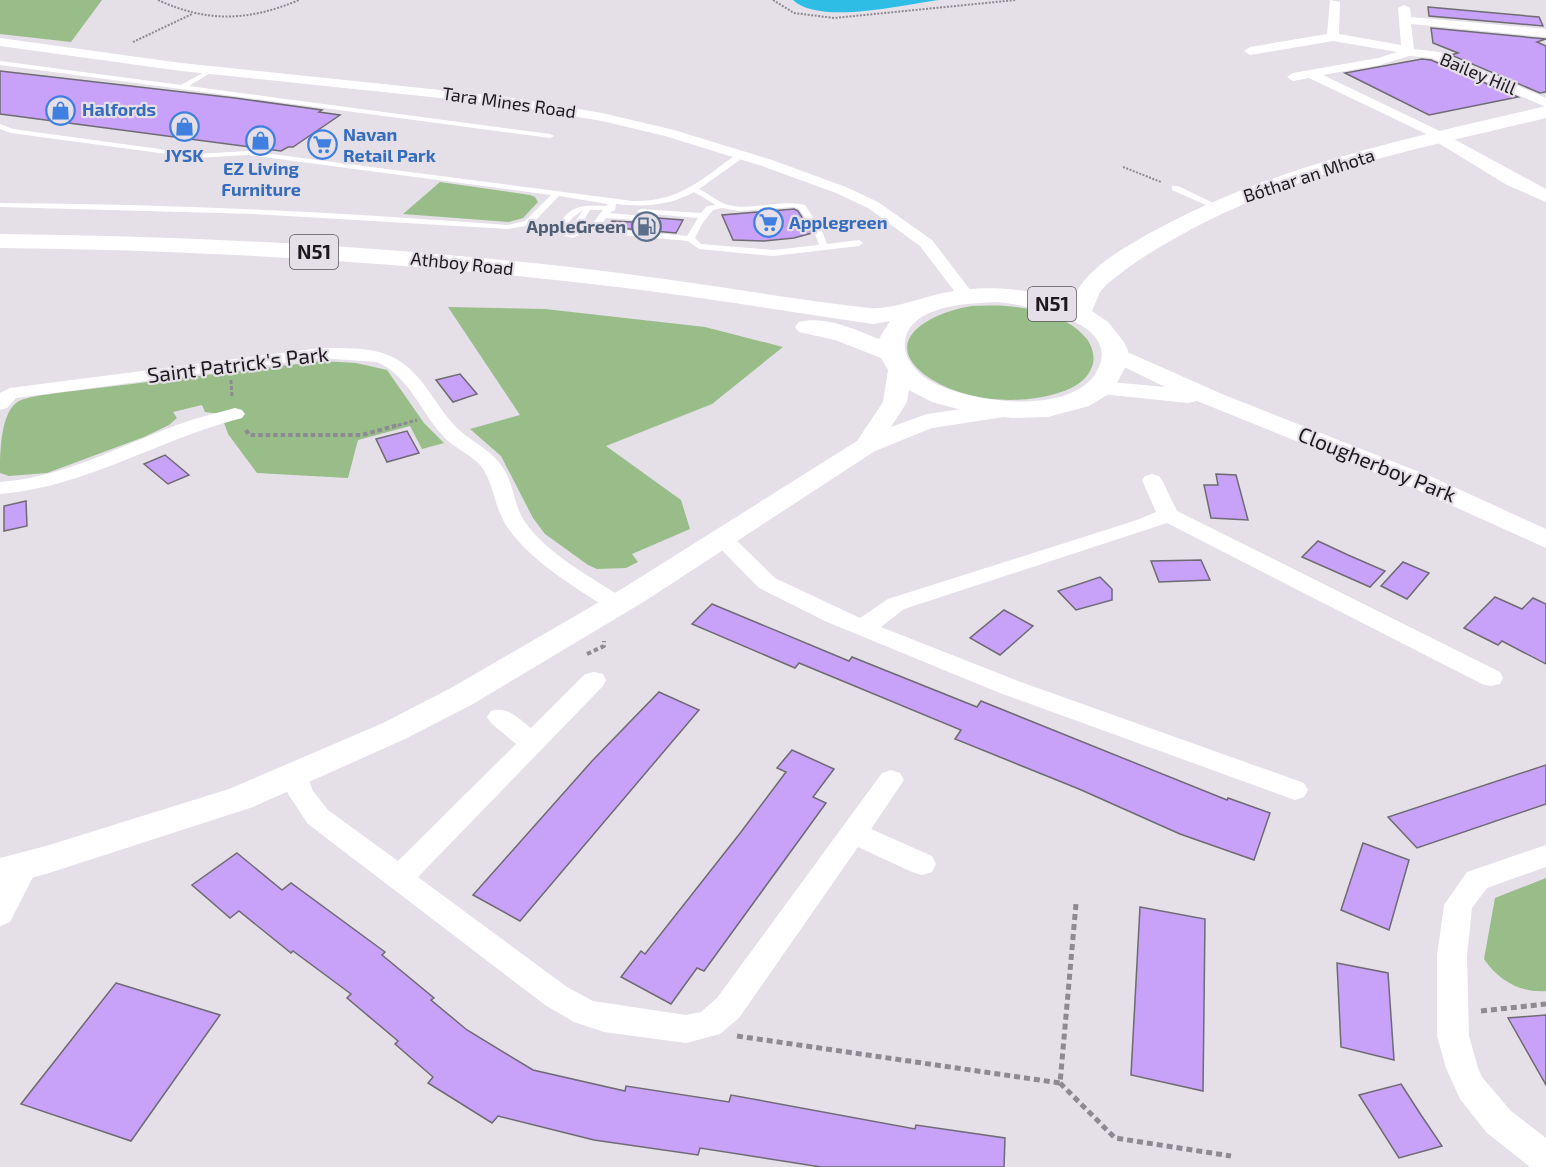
<svg xmlns="http://www.w3.org/2000/svg" width="1546" height="1167" font-family="'Exo 2',sans-serif">
<style>
.green{fill:#98bd89}
.water{fill:#2ebde5}
.building{fill:#c8a1f8;stroke:#6e6b73;stroke-width:1.5}
.lines{fill:none;stroke-linecap:round;stroke-linejoin:round}
.path-far3{stroke:#8e8a91;stroke-width:2;stroke-dasharray:2 1.5;stroke-linecap:butt}
.path-far2{stroke:#8e8a91;stroke-width:3;stroke-dasharray:4 2;stroke-linecap:butt}
.path-far1{stroke:#8e8a91;stroke-width:4;stroke-dasharray:4.5 3;stroke-linecap:butt}
.path{stroke:#8e8a91;stroke-width:5;stroke-dasharray:6 4;stroke-linecap:butt}
.service{fill:#fff;fill-rule:evenodd}
.minor{fill:#fff;fill-rule:evenodd}
.tertiary{fill:#fff;fill-rule:evenodd}
.primary{fill:#fff;fill-rule:evenodd}
.labels{text-anchor:middle;stroke-width:4.5;stroke-linejoin:round;paint-order:stroke}
.far-street-label{font-size:18px;fill:#1c1a1d;stroke:#e5dfe8}
.far-shop-label{font-size:18px;font-weight:bold;fill:#366cbe;stroke:#e5dfe8;text-anchor:start}
.far-service-label{font-size:18px;font-weight:bold;fill:#4e5e75;stroke:#e5dfe8;text-anchor:end}
.shield{fill:#e5dfe8;stroke:#58555a;stroke-width:1.5}
.shield-label{font-size:20px;font-weight:bold;fill:#1c1a1d}
.street-label{font-size:21px;fill:#1c1a1d;stroke:#e5dfe8}
</style>
<rect width="100%" height="100%" fill="#e5dfe8"/>
<g class="green">
<polygon points="0,0 102,0 71,42 0,34"/>
<polygon points="440,182 530,195 535,197 538,202 523,218 509,222 403,214"/>
<path d="M972,306C1009,304 1061,307 1087,339C1093,348 1096,359 1091,369C1085,383 1069,390 1055,394C1017,405 965,401 931,379C874,341 932,312 972,306Z"/>
<polygon points="448,307 545,309 705,327 783,347 712,404 606,446 681,500 690,529 632,554 638,562 626,568 597,569 588,565 545,534 533,518 501,456 470,429 520,415"/>
<path d="M322,361L356,363L387,370L424,423L444,443L422,449L410,426L358,440L348,478L257,473L228,434L221,414L205,412L202,405L173,412L177,418L169,425L144,437L47,473L9,476L0,473C0,455 0,411 19,401C30,396 45,395 57,393Z"/>
<path d="M1546,878V991C1520,993 1498,980 1484,959L1495,898Z"/>
</g>
<path class="water" d="M793,0H938C903,5 819,25 793,0Z"/>
<g class="building">
<polygon points="1428,7 1539,17 1543,26 1429,16"/>
<polygon points="1431,28 1546,39 1537,42 1546,46 1546,92 1540,93 1451,55 1458,53 1433,43"/>
<polygon points="1422,59 1431,60 1518,97 1429,115 1345,73"/>
<polygon points="0,71 235,98 322,110 319,112 340,115 293,147 288,147 281,151 0,114"/>
<polygon points="794,209 798,211 812,233 794,238 764,241 733,240 722,215"/>
<polygon points="658,218 683,220 676,233 608,227 612,221 652,223"/>
<polygon points="460,374 477,394 453,402 436,380"/>
<polygon points="407,431 419,453 387,462 376,439"/>
<polygon points="165,455 189,475 168,484 144,464"/>
<polygon points="1216,474 1236,475 1248,520 1211,518 1204,485 1218,485"/>
<polygon points="26,501 27,526 4,531 4,506"/>
<polygon points="1318,541 1348,555 1385,571 1370,587 1302,557"/>
<polygon points="1201,560 1210,580 1159,582 1151,561"/>
<polygon points="1403,562 1429,573 1407,599 1381,586"/>
<polygon points="1100,577 1112,589 1112,600 1076,610 1058,591"/>
<polygon points="1495,597 1522,609 1533,598 1546,604 1546,664 1502,641 1498,645 1464,628"/>
<polygon points="712,604 849,661 852,657 977,707 981,701 1227,800 1228,798 1270,813 1254,860 1180,834 1079,789 955,739 961,730 799,663 795,668 692,624"/>
<polygon points="1004,610 1033,626 1000,655 970,638"/>
<polygon points="659,692 699,710 520,921 473,895 592,761"/>
<polygon points="792,750 834,769 813,797 826,803 704,971 697,968 671,1004 621,977 641,951 645,954 741,832 786,772 777,768"/>
<polygon points="1546,765 1546,804 1417,848 1388,817"/>
<polygon points="1363,843 1409,860 1389,930 1341,910"/>
<polygon points="237,853 282,890 291,883 385,952 382,955 434,998 431,1000 467,1030 533,1070 625,1091 626,1086 729,1102 731,1095 915,1129 916,1125 1005,1138 1004,1167 821,1167 700,1148 698,1155 594,1140 498,1116 492,1123 428,1083 433,1077 395,1044 398,1041 347,998 351,994 293,951 291,953 239,911 230,918 192,885"/>
<polygon points="1140,907 1205,919 1203,1091 1131,1075"/>
<polygon points="1337,963 1388,973 1394,1060 1341,1047"/>
<polygon points="116,983 220,1015 131,1141 21,1104"/>
<polygon points="1546,1015 1546,1085 1508,1018"/>
<polygon points="1401,1084 1421,1115 1442,1146 1399,1158 1359,1095"/>
</g>
<g class="lines">
<g class="path-far3">
<path d="M158,0C208,23 249,21 299,0"/>
<polyline points="773,0 794,13 834,18 1016,0"/>
<polyline points="133,42 192,14"/>
<polyline points="1123,167 1161,182"/>
</g>
<g class="path-far2">
<polyline points="231,380 232,397"/>
<polyline points="392,427 417,420"/>
</g>
<g class="path-far1">
<polyline points="246,430 249,435 362,435 398,425"/>
<polyline points="587,654 604,646 604,641"/>
</g>
<g class="path">
<polyline points="1481,1011 1546,1004"/>
<polyline points="737,1036 1060,1083 1076,904"/>
<polyline points="1060,1083 1115,1138 1231,1156"/>
</g>
<g class="service">
<polygon points="0,61 181,85 210,69 213,71 212,72 189,86 550,134 554,136 550,138 0,65"/>
<path d="M0,124L13,129L196,154L248,151L633,201C669,201 686,191 714,171C722,165 731,157 741,153L745,155L744,157L699,189C708,193 719,203 728,205C753,211 780,199 805,205L822,231L827,244L859,240L863,243L859,246L773,256L699,249L688,241L589,232L572,238L556,233C556,227 559,224 562,220C574,203 588,206 606,206L608,204L559,196L531,225L508,229L254,214L0,207V203C170,204 339,212 508,225L525,221L551,195L248,155L196,158L11,133L0,129ZM694,192L716,205L707,206L701,213L641,209L637,211L641,213L698,218L687,236L598,228L606,218L652,221L656,219L652,217L609,213L615,210L616,204C643,207 669,206 694,192ZM794,207L799,209L814,231L819,245L773,250L701,244L695,238L702,224L713,210L722,208L739,211ZM583,210L571,228L579,231H564L572,218ZM590,210H603L590,227L580,226Z"/>
<polygon points="1172,186 1178,186 1222,207 1215,209 1172,190"/>
</g>
<g class="minor">
<polygon points="1330,0 1340,2 1339,34 1401,45 1398,8 1404,5 1410,8 1411,17 1546,29 1546,37 1411,24 1414,49 1439,52 1546,98 1546,107 1432,58 1409,56 1380,65 1323,75 1446,134 1448,137 1446,140 1441,141 1309,78 1293,81 1287,77 1293,73 1378,58 1397,52 1333,41 1250,55 1244,51 1250,47 1327,34"/>
<polygon points="0,38 181,63 507,97 602,113 674,130 772,160 846,187 878,202 932,240 975,296 973,300 961,300 920,246 868,208 836,193 762,166 665,136 602,121 507,105 181,71 0,46"/>
<path d="M320,348C366,348 396,346 425,386C436,401 445,416 458,429C473,443 492,450 503,468C514,484 514,506 525,522C549,556 592,577 626,600L629,605L626,610L618,613L610,610C575,587 536,565 510,531C496,513 495,491 485,472C477,457 459,451 447,440C422,416 410,376 377,362L320,358L31,396L16,398L7,408L0,410V393L10,388Z"/>
<path d="M235,408L242,410L245,414L242,418C159,439 86,487 0,494V482C63,477 111,450 169,428C191,419 213,414 235,408Z"/>
<polygon points="1152,474 1159,476 1162,480 1177,511 1500,672 1503,678 1500,684 1491,686 1482,684 1167,523 904,609 881,627 1018,681 1304,783 1308,790 1304,797 1295,800 1000,693 827,622 759,588 711,539 714,534 722,532 730,534 775,578 860,618 888,599 1137,520 1156,512 1142,480 1145,476"/>
<path d="M594,672L603,674L606,680L603,686L418,877L567,987L593,1001L686,1015L701,1012L717,998L882,773L891,770L900,773L904,780L871,829L932,856L936,864L932,872L922,875L912,872L858,847L739,1018L720,1034L686,1043L604,1032L574,1022L545,1005L308,824L288,794L282,775L286,768L295,765L304,768L313,791L328,810L398,861L516,744L491,723L487,717L491,711C508,706 518,718 531,728L585,674Z"/>
<polygon points="1546,845 1546,867 1487,888 1472,908 1467,956 1469,1036 1478,1068 1482,1077 1511,1111 1546,1138 1546,1167 1530,1167 1487,1133 1460,1099 1446,1068 1437,1036 1437,956 1444,905 1467,872"/>
<polygon points="24,856 34,859 38,867 10,922 0,926 0,886 14,859"/>
</g>
<g class="tertiary">
<polygon points="1441,132 1546,189 1546,202 1507,185 1435,141 1432,137 1435,133"/>
<polygon points="1116,347 1222,394 1432,477 1546,529 1546,548 1413,488 1197,401 1188,403 1092,393 1088,388 1092,383 1100,381 1165,387 1108,359 1105,354 1108,349"/>
<polygon points="900,363 908,365 912,370 907,402 891,427 927,414 1004,403 1013,405 1016,410 1013,415 1004,417 932,428 875,451 645,601 473,704 405,739 253,807 46,874 0,886 0,858 46,846 229,789 383,723 451,688 625,587 857,441 883,402 888,370 892,365"/>
</g>
<path class="primary" d="M1546,106V118C1419,149 1288,173 1174,239C1150,252 1127,267 1106,285L1100,292L1092,311L1108,322L1124,342L1128,351L1127,364L1112,392L1089,406L1048,417L1013,418L976,414L932,402L905,388L888,370L881,358L835,340L799,332L795,327L799,322C825,315 856,330 879,339L890,321L873,324C791,312 708,298 626,288C418,263 209,250 0,248V234C209,236 420,248 627,274C708,284 788,299 869,308C893,310 919,298 943,293C985,284 1030,288 1071,302C1085,269 1119,251 1148,234C1272,165 1410,138 1546,106ZM998,302C1029,306 1124,321 1097,371C1072,418 961,403 924,377C914,369 903,356 905,342C909,305 970,303 998,302Z"/>
</g>
<defs>
<symbol id="shop-ring" viewBox="-11 -11 22 22"><circle r="9.5" fill="#e5dfe8" stroke="#3f7fe0" stroke-width="1.5"/><path d="M-5-2.5h2.3a2.7 3.5 0 0 1 5.4 0H5L5.5 6h-11ZM-1.5-2.5h3a1.5 2.3 0 0 0-3 0Z" fill="#3f7fe0"/></symbol>
<symbol id="supermarket-ring" viewBox="-11 -11 22 22"><circle r="9.5" fill="#e5dfe8" stroke="#3f7fe0" stroke-width="1.5"/><path d="M-6-5.5h2.5l.6 2H6L4.5 2H-2.5L-4.4-4H-6ZM-1.5 3.2a1.3 1.3 0 1 0 .1 0ZM3 3.2a1.3 1.3 0 1 0 .1 0Z" fill="#3f7fe0"/></symbol>
<symbol id="fuel-ring" viewBox="-11 -11 22 22"><circle r="9.5" fill="#e5dfe8" stroke="#5c6f8a" stroke-width="1.5"/><path d="M-5.5-6h7V0h2V4h1.3V-2.5L3-4.5l.8-.8L6-3V5H2.5V1h-1V6h-7ZM-4.2-4.7v3.2H.2V-4.7Z" fill="#5c6f8a"/></symbol>
</defs>
<g fill-rule="evenodd">
<use href="#shop-ring" x="44" y="94" width="33" height="33"/>
<use href="#shop-ring" x="168" y="110" width="33" height="33"/>
<use href="#shop-ring" x="244" y="124" width="33" height="33"/>
<use href="#supermarket-ring" x="306" y="128" width="33" height="33"/>
<use href="#supermarket-ring" x="752" y="206" width="33" height="33"/>
<use href="#fuel-ring" x="630" y="210" width="33" height="33"/>
</g>
<g class="labels">
<g class="far-street-label">
<text transform="translate(1478 74) rotate(23)" y="6">Bailey Hill</text>
<text transform="translate(509 103) rotate(8)" y="6">Tara Mines Road</text>
<text transform="translate(1309 176) rotate(-18)" y="6">Bóthar an Mhota</text>
<text transform="translate(462 264) rotate(6)" y="6">Athboy Road</text>
</g>
<g class="far-shop-label">
<text x="82" y="116">Halfords</text>
<text x="343" y="141">Navan<tspan x="343" dy="21">Retail Park</tspan></text>
<text x="184" y="162" text-anchor="middle">JYSK</text>
<text x="261" y="175" text-anchor="middle">EZ Living<tspan x="261" dy="21">Furniture</tspan></text>
<text x="789" y="229">Applegreen</text>
</g>
<g class="far-service-label">
<text x="626" y="233">AppleGreen</text>
</g>
<g class="shield">
<rect x="290" y="235" width="48" height="34" rx="4.5"/>
<rect x="1028" y="287" width="48" height="34" rx="4.5"/>
</g>
<g class="shield-label">
<text x="314" y="259">N51</text>
<text x="1052" y="311">N51</text>
</g>
<g class="street-label">
<text transform="translate(238 365) rotate(-7)" y="7">Saint Patrick's Park</text>
<text transform="translate(1377 465) rotate(22)" y="7">Clougherboy Park</text>
</g>
</g>
</svg>
